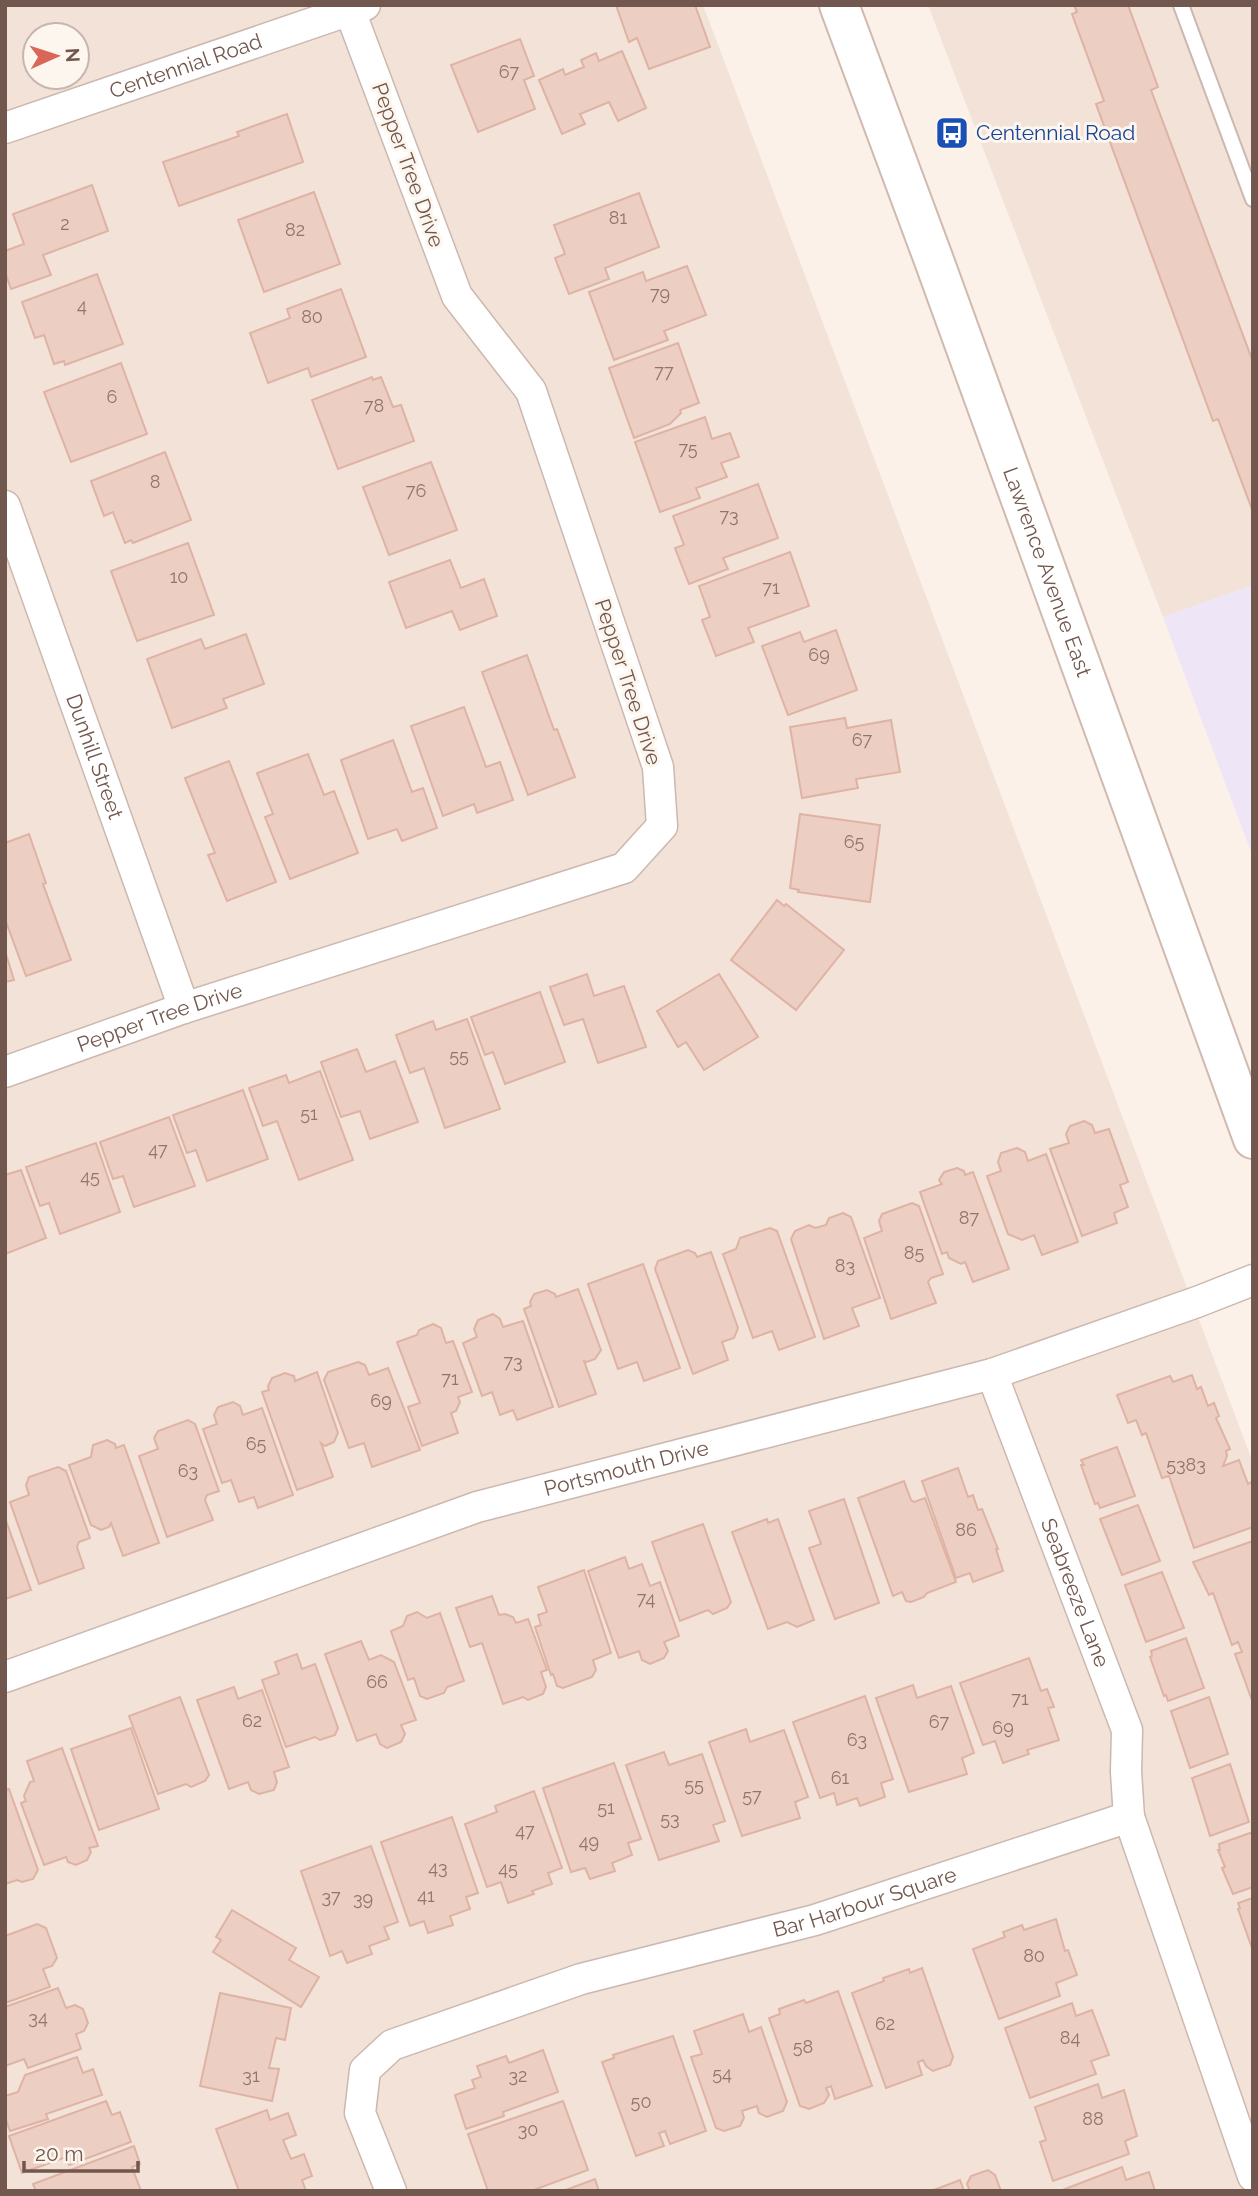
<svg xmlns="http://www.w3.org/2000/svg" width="1258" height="2196" font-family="Raleway,sans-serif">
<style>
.residential{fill:#f2e2d7;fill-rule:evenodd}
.education{fill:#eee5f7}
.building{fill:#edcec2;stroke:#dfb3a4;stroke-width:2}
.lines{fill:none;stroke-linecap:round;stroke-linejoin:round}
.lane-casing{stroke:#ccb8af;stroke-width:18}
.street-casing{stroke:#ccb8af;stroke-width:33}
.secondary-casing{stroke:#d0bab0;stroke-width:42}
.lane{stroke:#fff;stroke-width:14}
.street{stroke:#fff;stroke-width:30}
.secondary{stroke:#fff;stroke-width:38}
.labels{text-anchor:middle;stroke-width:6;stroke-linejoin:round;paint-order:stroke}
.number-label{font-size:18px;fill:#91756b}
.street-label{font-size:21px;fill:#72574e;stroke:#fdf6ee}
.transit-label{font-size:21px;fill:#164399;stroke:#fdf6ee;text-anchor:start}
</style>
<rect width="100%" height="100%" fill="#fbf1e8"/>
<g class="residential">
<path d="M5,5H703L1253,1463V2191H5ZM35,35H77V77H35Z"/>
<polygon points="928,5 1253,5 1253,585 1163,617"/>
</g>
<polygon class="education" points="1253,585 1253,857 1163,617"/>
<g class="building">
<polygon points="616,5 695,5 710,47 649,69 637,38 629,42"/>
<polygon points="1074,5 1128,5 1158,87 1151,90 1253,362 1253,512 1218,419 1213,421 1096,104 1104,101 1072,14 1077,12"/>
<polygon points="520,39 534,76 524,80 535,109 478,132 451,65"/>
<polygon points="622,51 646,108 618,121 609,102 580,114 585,124 562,134 539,80 563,69 565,75 584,67 581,60 596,53 599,61"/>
<polygon points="287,114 303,162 179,206 163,162 239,136 237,132"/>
<polygon points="92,185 108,231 43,255 51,275 11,289 5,272 5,251 24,244 13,214"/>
<polygon points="314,192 340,264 264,292 238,220"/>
<polygon points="639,193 659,247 605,268 609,279 569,294 555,258 565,254 554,225"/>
<polygon points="687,266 706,315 664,331 668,340 614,360 589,292 643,272 646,281"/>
<polygon points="97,274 123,344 65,365 64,361 54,364 44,335 35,338 22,302"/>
<polygon points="341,289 366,357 311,377 308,368 268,383 250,333 290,318 287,309"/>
<polygon points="678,343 699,403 680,410 681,413 670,424 634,438 609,368"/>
<polygon points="121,363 147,434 71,462 44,392"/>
<polygon points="372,377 373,380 381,377 393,407 401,405 414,441 338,469 312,400"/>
<polygon points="705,417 712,439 730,433 739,457 721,463 727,477 696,488 700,498 660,512 635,442"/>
<polygon points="165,452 191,520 133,543 131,540 125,543 113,512 104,516 91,481"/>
<polygon points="431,462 457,530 389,555 363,487"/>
<polygon points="758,484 778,538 723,558 728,569 689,584 675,548 684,545 673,516"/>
<polygon points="188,543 214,615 137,641 111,571"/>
<polygon points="790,552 809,606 748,628 754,642 716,656 702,620 710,617 699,586"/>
<polygon points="450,560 461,588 484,579 497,616 460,630 452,611 406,628 389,582"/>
<polygon points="836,630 857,690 788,715 762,646 800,632 804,642"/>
<polygon points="246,634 264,684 223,699 227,708 172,728 147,659 201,639 205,649"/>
<polygon points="527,655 554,730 557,729 575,777 528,795 482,672"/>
<polygon points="464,707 486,767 500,762 513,800 477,813 474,804 443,816 411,726"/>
<polygon points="845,718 847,728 891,720 900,772 856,779 858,788 802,798 790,727"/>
<polygon points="393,740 412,792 423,788 437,828 402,841 397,829 368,839 341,760"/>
<polygon points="308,754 324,795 334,791 358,853 290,879 265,817 273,814 257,773"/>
<polygon points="229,761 276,882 227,901 208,855 215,853 185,778"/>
<polygon points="800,814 880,825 870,902 798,892 799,890 790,888"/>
<polygon points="29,834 46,883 43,884 71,960 26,976 5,919 5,843"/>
<polygon points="777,900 784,906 786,904 844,950 796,1010 731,960"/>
<polygon points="5,951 14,980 5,982"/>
<polygon points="587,974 594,996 624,986 646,1047 598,1063 583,1019 564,1025 550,987"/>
<polygon points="719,974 758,1037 704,1070 686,1042 678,1047 657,1011"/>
<polygon points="540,992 565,1062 505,1084 493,1052 485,1055 471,1017"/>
<polygon points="467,1019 500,1109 445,1128 424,1068 410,1073 396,1035 433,1021 436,1030"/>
<polygon points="357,1049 366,1072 395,1061 418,1122 370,1139 360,1111 341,1117 321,1062"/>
<polygon points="320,1071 353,1160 299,1180 277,1121 263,1126 249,1088 286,1075 289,1083"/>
<polygon points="243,1090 268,1159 207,1181 196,1150 187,1153 173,1115"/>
<polygon points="169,1117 195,1186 134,1207 123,1176 113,1179 100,1142"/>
<polygon points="1084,1121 1092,1125 1095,1133 1109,1129 1128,1182 1120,1185 1128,1207 1114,1213 1117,1223 1082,1236 1050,1149 1069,1143 1066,1134 1070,1126"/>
<polygon points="96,1143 120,1212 60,1234 49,1203 40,1206 26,1167"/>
<polygon points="1017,1148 1025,1152 1028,1161 1046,1154 1078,1242 1042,1255 1034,1235 1022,1240 1008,1234 987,1176 1001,1171 998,1162 1001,1153"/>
<polygon points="957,1168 964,1171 965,1175 973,1172 1009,1269 973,1282 965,1262 961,1264 949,1258 947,1252 942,1254 920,1192 942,1184 939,1180 944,1172"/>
<polygon points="21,1170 46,1238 5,1254 5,1175"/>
<polygon points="912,1203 919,1206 943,1274 931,1278 928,1282 936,1303 891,1319 864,1238 882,1231 879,1221 882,1214"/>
<polygon points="843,1213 851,1217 880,1298 852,1308 859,1326 824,1339 791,1239 795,1231 809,1225 815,1228 826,1225 829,1218"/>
<polygon points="770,1228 777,1231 815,1337 779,1350 772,1331 753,1338 723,1254 736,1249 740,1238"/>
<polygon points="688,1250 695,1253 697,1257 711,1252 738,1328 734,1338 722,1342 728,1360 693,1374 655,1269 658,1261"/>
<polygon points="643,1264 680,1368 644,1381 637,1362 618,1369 588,1284"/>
<polygon points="578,1289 601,1350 595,1359 587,1362 584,1361 596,1394 559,1407 524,1309 531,1306 530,1302 534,1294 547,1290 555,1294 556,1297"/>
<polygon points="493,1314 500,1319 503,1327 523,1321 553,1407 517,1420 513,1410 500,1415 492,1392 482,1396 463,1343 477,1337 474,1329 478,1320"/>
<polygon points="433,1324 441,1328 446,1343 453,1341 472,1392 458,1397 460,1402 456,1411 451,1413 458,1433 422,1446 408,1407 420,1403 397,1342 417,1335 419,1330"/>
<polygon points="358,1362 365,1365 369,1375 388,1368 420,1450 372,1467 364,1443 349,1448 324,1380 328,1372"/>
<polygon points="317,1372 338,1433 334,1442 325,1446 321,1443 333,1477 297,1490 262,1392 269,1390 268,1386 272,1378 285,1373 294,1376 295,1381"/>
<polygon points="1192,1375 1197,1389 1201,1387 1208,1406 1214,1403 1219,1416 1216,1418 1230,1449 1226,1451 1227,1456 1223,1466 1239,1460 1248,1484 1251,1482 1253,1488 1253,1527 1194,1548 1169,1476 1162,1478 1146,1433 1142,1435 1136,1420 1128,1423 1117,1395 1170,1376 1173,1382"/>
<polygon points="233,1402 240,1406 243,1415 262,1408 293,1495 258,1508 254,1497 239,1502 231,1480 222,1483 203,1429 217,1424 214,1415 218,1407"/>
<polygon points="188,1420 195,1424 219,1491 207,1495 205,1500 213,1520 167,1537 139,1456 158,1449 154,1438 158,1431"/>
<polygon points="107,1440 115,1444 116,1448 124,1445 159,1543 123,1556 111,1523 109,1527 101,1530 91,1525 69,1465 91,1457 93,1445"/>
<polygon points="1117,1447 1135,1496 1100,1508 1098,1503 1095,1504 1081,1465 1084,1465 1081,1460"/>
<polygon points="58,1467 66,1471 90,1538 79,1542 77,1547 84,1568 39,1584 10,1502 29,1495 26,1485 29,1477"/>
<polygon points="958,1468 968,1497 973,1495 978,1510 982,1509 998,1549 996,1549 1003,1571 973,1582 970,1573 956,1578 922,1481"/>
<polygon points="904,1481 911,1500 914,1502 925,1498 956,1582 927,1593 924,1597 911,1602 906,1601 902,1592 893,1596 858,1498"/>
<polygon points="844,1499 879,1603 835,1619 809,1548 821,1544 809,1511"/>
<polygon points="1138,1505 1160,1561 1122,1575 1100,1519"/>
<polygon points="5,1518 31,1590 5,1599"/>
<polygon points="767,1519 768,1523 778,1519 814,1620 797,1627 787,1622 768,1629 732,1532"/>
<polygon points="703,1524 731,1602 727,1608 713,1614 708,1610 680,1621 652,1542"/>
<polygon points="1253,1541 1253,1703 1235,1654 1242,1652 1238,1642 1232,1645 1213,1593 1209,1595 1193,1562"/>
<polygon points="625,1557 629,1569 642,1564 650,1586 660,1582 679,1636 664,1642 668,1651 664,1658 650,1664 642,1660 639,1651 619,1658 588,1571"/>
<polygon points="584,1570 611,1653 593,1660 596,1670 592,1677 563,1688 557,1686 553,1674 551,1675 535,1627 541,1625 538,1615 547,1612 538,1587"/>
<polygon points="1162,1572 1184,1628 1146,1642 1125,1585"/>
<polygon points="492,1596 499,1615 505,1614 513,1617 516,1623 528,1619 547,1670 541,1672 546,1687 543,1694 528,1700 523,1697 503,1704 482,1643 470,1647 456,1608"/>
<polygon points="417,1612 427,1618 440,1613 464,1681 447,1687 444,1693 427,1699 420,1696 414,1678 408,1680 391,1631 403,1626 407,1616"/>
<polygon points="1186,1638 1204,1688 1168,1701 1166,1695 1164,1696 1150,1657 1152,1656 1151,1651"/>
<polygon points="361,1641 369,1660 381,1655 394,1662 416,1720 401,1725 405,1734 401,1742 387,1748 380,1744 376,1734 357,1741 325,1654"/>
<polygon points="297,1654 302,1669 315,1664 338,1728 335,1735 320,1740 315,1737 286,1747 262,1680 279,1674 275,1662"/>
<polygon points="1029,1658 1041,1691 1047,1689 1054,1707 1048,1708 1059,1740 1027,1750 1029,1754 1003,1763 995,1741 983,1745 960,1683"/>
<polygon points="913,1685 917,1698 951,1686 974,1753 962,1758 967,1774 909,1792 876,1698"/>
<polygon points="234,1687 238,1699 262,1690 289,1767 274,1772 277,1782 274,1790 259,1794 251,1790 248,1782 229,1789 197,1700"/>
<polygon points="865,1696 893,1779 881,1783 885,1797 860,1806 857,1798 837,1805 834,1793 820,1798 793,1722"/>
<polygon points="180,1697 209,1775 205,1781 191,1787 186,1784 158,1794 129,1716"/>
<polygon points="1209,1697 1228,1754 1190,1768 1171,1711"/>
<polygon points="131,1728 159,1809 99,1830 71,1749"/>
<polygon points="746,1729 750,1742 784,1730 808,1797 795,1802 800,1818 742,1836 709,1742"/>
<polygon points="62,1748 98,1846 89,1848 91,1852 87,1860 76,1865 68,1862 66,1857 44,1865 21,1803 26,1801 24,1796 30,1782 34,1781 27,1761"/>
<polygon points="664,1752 669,1765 702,1754 725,1821 713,1825 719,1841 659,1860 626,1765"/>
<polygon points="614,1763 641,1839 628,1843 632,1855 612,1863 615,1871 590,1879 585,1868 571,1872 543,1788"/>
<polygon points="1230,1764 1249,1822 1210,1836 1192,1778"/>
<polygon points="9,1789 38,1870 33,1879 22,1882 17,1880 5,1884 5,1790"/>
<polygon points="534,1791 562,1868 548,1873 552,1884 532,1891 534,1894 508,1903 501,1882 487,1887 465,1824 497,1812 495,1806"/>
<polygon points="452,1817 478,1893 466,1897 470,1909 450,1916 453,1925 428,1933 424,1921 410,1926 381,1842"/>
<polygon points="1253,1832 1253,1887 1233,1894 1222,1868 1225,1867 1218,1850 1220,1850 1219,1844"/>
<polygon points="371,1846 398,1922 384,1927 389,1939 369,1946 372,1954 347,1963 342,1951 330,1956 301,1871"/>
<polygon points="1253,1898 1253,1948 1252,1948 1238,1909 1240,1908 1238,1903"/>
<polygon points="232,1910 296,1948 289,1960 319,1977 301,2007 213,1952 221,1940 216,1937"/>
<polygon points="1056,1919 1065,1951 1068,1950 1077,1975 1056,1983 1060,1996 999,2019 973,1949 1005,1937 1003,1932 1022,1925 1024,1930"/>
<polygon points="37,1924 46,1928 57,1958 52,1966 43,1969 50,1987 5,2003 5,1936"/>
<polygon points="922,1968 953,2057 950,2065 933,2071 926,2066 923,2060 918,2062 922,2075 886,2088 852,1993 884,1981 883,1978 909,1969 910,1973"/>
<polygon points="58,1988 66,2008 75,2005 83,2009 88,2023 84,2031 76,2034 81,2049 28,2068 24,2059 5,2066 5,2007"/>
<polygon points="838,1991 872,2086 835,2099 831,2086 826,2088 829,2095 824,2103 809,2109 800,2106 769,2018 780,2014 779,2009 804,2000 806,2003"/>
<polygon points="220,1993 291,2008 285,2040 276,2038 269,2068 279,2069 272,2101 200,2086"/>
<polygon points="1072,2003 1076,2016 1092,2010 1109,2055 1091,2061 1096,2074 1030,2098 1005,2028"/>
<polygon points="743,2014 749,2032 761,2027 787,2102 783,2111 767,2117 759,2113 757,2106 742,2111 744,2118 740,2126 724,2131 716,2128 691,2057 702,2054 694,2031"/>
<polygon points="673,2036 706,2131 670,2144 665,2131 659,2133 664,2146 636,2156 602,2062 614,2058 613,2055"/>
<polygon points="543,2050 558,2092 503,2112 504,2116 466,2129 455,2095 475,2088 472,2080 481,2077 477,2066 506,2056 509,2063"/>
<polygon points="77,2057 83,2073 93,2069 102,2095 46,2114 48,2119 10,2131 5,2117 5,2096 18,2092 25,2075"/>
<polygon points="1098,2084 1102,2098 1124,2090 1137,2136 1125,2141 1129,2154 1053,2181 1040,2142 1046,2140 1035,2107"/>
<polygon points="106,2101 112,2115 120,2112 131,2142 69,2165 66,2157 22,2173 9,2136"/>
<polygon points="563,2101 588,2170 531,2191 488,2191 468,2134"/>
<polygon points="267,2110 270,2120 288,2113 296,2135 283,2140 291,2159 304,2154 312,2176 302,2180 306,2191 239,2191 216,2129"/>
<polygon points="134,2146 140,2164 132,2167 141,2191 36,2191 33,2184"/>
<polygon points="1122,2167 1126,2180 1149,2172 1155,2191 1060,2191"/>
<polygon points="988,2170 995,2175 1001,2191 970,2191 967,2184 971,2176"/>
<polygon points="595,2179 599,2191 563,2191"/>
<polygon points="960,2180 964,2191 931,2191"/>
</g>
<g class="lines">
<defs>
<polyline id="lane" points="1181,5 1253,199"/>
<g id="street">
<path id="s1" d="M5,128L365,5"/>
<path id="s2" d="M5,506L184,1008"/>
<path id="s3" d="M5,1072L184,1008L624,868L662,826L658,767L531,391L457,296L350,11"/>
<path id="s4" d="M992,1374L1127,1730L1126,1772L1129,1817"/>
<path id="s5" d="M5,1677L477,1507L992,1374L1197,1302L1253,1280"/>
<path id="s6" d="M391,2191L360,2113L365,2070L392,2045L581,1979L815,1920L1129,1817L1253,2176"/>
</g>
<g id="secondary">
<path id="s7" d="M839,5L932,255L1253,1139"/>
</g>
</defs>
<use href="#lane" class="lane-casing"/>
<use href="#street" class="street-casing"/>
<use href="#secondary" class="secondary-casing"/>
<use href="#lane" class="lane"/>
<use href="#street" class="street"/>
<use href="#secondary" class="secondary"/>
</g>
<defs>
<symbol id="bus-square" viewBox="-11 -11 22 22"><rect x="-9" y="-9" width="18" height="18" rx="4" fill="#1a4fb4" stroke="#fdf6ee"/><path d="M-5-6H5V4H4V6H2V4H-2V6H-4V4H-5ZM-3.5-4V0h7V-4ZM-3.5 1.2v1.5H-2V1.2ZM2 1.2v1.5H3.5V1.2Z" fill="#fff"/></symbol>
</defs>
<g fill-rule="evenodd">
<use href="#bus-square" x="933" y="114" width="38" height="38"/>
</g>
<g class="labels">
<g class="number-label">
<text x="509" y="78">67</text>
<text x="618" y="224">81</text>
<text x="65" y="230">2</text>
<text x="295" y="236">82</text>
<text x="660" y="300">79</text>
<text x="82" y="312">4</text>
<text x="312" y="323">80</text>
<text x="664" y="378">77</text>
<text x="112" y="403">6</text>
<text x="374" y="412">78</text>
<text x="688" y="455">75</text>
<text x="155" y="488">8</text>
<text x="416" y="497">76</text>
<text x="729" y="522">73</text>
<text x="179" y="583">10</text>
<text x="771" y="594">71</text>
<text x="819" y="661">69</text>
<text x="862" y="746">67</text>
<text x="854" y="848">65</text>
<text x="459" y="1062">55</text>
<text x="309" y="1120">51</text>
<text x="158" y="1156">47</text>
<text x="90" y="1183">45</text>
<text x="969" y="1224">87</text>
<text x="914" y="1259">85</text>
<text x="845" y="1272">83</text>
<text x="513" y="1368">73</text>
<text x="450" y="1385">71</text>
<text x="381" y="1407">69</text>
<text x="256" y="1450">65</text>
<text x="1186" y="1471">5383</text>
<text x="188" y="1477">63</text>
<text x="966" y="1536">86</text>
<text x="646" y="1605">74</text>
<text x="377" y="1688">66</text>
<text x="1020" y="1705">71</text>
<text x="252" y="1727">62</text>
<text x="939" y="1728">67</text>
<text x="1003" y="1734">69</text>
<text x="857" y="1746">63</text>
<text x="840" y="1784">61</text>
<text x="694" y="1791">55</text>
<text x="752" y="1802">57</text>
<text x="606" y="1814">51</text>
<text x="670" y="1825">53</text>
<text x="525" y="1837">47</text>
<text x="589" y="1848">49</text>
<text x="438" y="1874">43</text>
<text x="508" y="1875">45</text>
<text x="426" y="1902">41</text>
<text x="331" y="1903">37</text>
<text x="363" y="1905">39</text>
<text x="1034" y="1962">80</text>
<text x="38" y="2024">34</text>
<text x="885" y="2030">62</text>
<text x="1070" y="2044">84</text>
<text x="803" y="2053">58</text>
<text x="722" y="2080">54</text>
<text x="251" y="2082">31</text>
<text x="518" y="2082">32</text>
<text x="641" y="2108">50</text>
<text x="1093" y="2125">88</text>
<text x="528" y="2136">30</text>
</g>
<g class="street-label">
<text dy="7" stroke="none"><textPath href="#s1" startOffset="191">Centennial Road</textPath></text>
<text transform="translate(408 165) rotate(70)" y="7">Pepper Tree Drive</text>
<text dy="7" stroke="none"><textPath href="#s7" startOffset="604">Lawrence Avenue East</textPath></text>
<text transform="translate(628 682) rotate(72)" y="7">Pepper Tree Drive</text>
<text dy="7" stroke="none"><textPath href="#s2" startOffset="266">Dunhill Street</textPath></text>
<text dy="7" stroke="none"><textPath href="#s3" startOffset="164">Pepper Tree Drive</textPath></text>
<text dy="7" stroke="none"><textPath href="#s5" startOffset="656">Portsmouth Drive</textPath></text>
<text dy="7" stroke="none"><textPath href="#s4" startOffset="234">Seabreeze Lane</textPath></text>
<text dy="7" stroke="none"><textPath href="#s6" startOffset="658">Bar Harbour Square</textPath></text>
</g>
<g class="transit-label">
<text x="976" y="140">Centennial Road</text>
</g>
</g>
<rect width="1258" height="2196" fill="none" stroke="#72574e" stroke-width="14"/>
<g transform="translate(56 56) rotate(87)"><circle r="33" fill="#fdf6ee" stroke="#c5b6ae" stroke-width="2"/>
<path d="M0-5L12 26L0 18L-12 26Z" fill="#d96659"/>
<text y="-10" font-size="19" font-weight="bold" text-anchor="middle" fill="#72574e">N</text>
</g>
<path d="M24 2161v10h114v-10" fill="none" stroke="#72574e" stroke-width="3.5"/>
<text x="35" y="2161" font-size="21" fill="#72574e" stroke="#fdf6ee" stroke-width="5" paint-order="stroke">20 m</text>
</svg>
